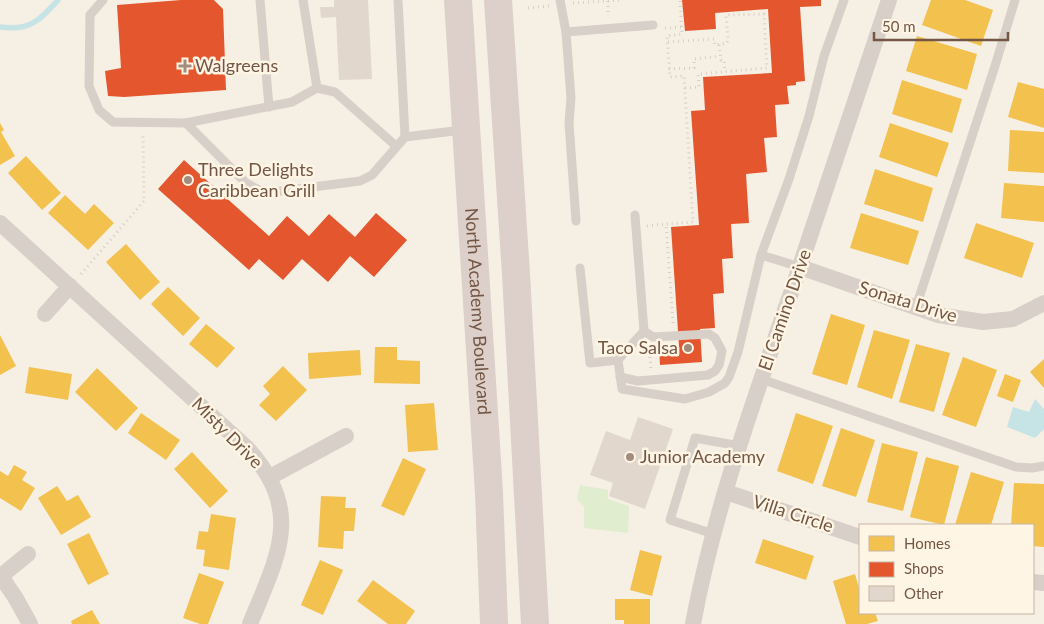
<svg xmlns="http://www.w3.org/2000/svg" width="1044" height="624" font-family="Lato,sans-serif">
<style>
.green{fill:#e0edce}
.water{fill:#c6e3e6}
.homes{fill:#f2c14e}
.shops{fill:#e4572e}
.lines{fill:none;stroke-linecap:round;stroke-linejoin:round}
.stream{stroke:#c6e3e6;stroke-width:5.5}
.building{fill:#e2d7cc}
.path{stroke:#d7cec7;stroke-width:3;stroke-dasharray:1 4;stroke-linecap:butt}
.lane{stroke:#d7cfc8;stroke-width:9}
.street{stroke:#d7cfc8;stroke-width:16}
.highway{stroke:#ddcfc9;stroke-width:28}
.poi-dot{fill:#a28c7d;stroke:#fff5e4;stroke-width:2}
.labels{text-anchor:middle;stroke-width:5;stroke-linejoin:round;paint-order:stroke}
.poi-label{font-size:18px;fill:#745645;stroke:#fff5e4;text-anchor:start}
.street-label{font-size:18px;fill:#745645;stroke:#fff5e4}
</style>
<rect width="100%" height="100%" fill="#f6efe4"/>
<polygon class="green" points="580,485 608,490 608,499 629,506 628,533 584,528 584,507 577,499"/>
<polygon class="water" points="1035,399 1044,409 1044,429 1035,438 1007,427 1013,407 1029,412"/>
<g class="homes">
<polygon points="931,0 965,0 993,10 981,46 922,25"/>
<polygon points="917,36 977,54 967,90 906,71"/>
<polygon points="902,80 962,99 952,133 892,114"/>
<polygon points="1018,82 1044,89 1044,128 1008,117"/>
<polygon points="0,123 4,130 1,132 15,156 0,165"/>
<polygon points="890,123 949,143 937,177 879,157"/>
<polygon points="1010,130 1044,132 1044,173 1008,171"/>
<polygon points="26,156 61,193 42,210 8,173"/>
<polygon points="875,169 933,188 923,222 864,204"/>
<polygon points="1004,183 1044,186 1044,222 1001,218"/>
<polygon points="65,195 85,214 94,204 114,223 88,250 48,213"/>
<polygon points="861,213 919,231 908,265 850,248"/>
<polygon points="976,223 1034,243 1022,278 964,258"/>
<polygon points="126,244 160,282 140,300 106,262"/>
<polygon points="168,287 200,318 183,336 151,304"/>
<polygon points="831,314 865,325 847,385 812,374"/>
<polygon points="206,324 235,348 217,368 189,344"/>
<polygon points="874,330 910,340 892,399 857,387"/>
<polygon points="0,335 16,366 0,375"/>
<polygon points="916,344 950,353 934,412 899,402"/>
<polygon points="375,347 397,347 397,360 420,361 420,384 374,383"/>
<polygon points="360,350 361,375 309,379 308,353"/>
<polygon points="963,357 997,370 976,427 942,415"/>
<polygon points="1044,359 1044,388 1030,372"/>
<polygon points="283,366 307,390 276,421 259,405 270,394 263,386"/>
<polygon points="29,367 72,374 68,400 25,393"/>
<polygon points="97,368 138,408 116,431 75,392"/>
<polygon points="1005,374 1021,380 1013,402 997,396"/>
<polygon points="434,403 438,450 408,452 405,405"/>
<polygon points="141,413 180,440 166,460 128,433"/>
<polygon points="796,413 833,426 813,484 777,471"/>
<polygon points="841,428 875,440 856,497 822,486"/>
<polygon points="882,443 918,452 903,511 867,502"/>
<polygon points="192,452 228,491 210,508 174,469"/>
<polygon points="926,457 959,466 944,525 910,517"/>
<polygon points="403,458 426,469 404,516 381,506"/>
<polygon points="14,465 27,472 22,480 35,488 21,511 0,498 0,471 8,476"/>
<polygon points="971,472 1004,482 991,525 955,525"/>
<polygon points="1014,483 1044,484 1044,547 1033,546 1033,525 1011,525"/>
<polygon points="57,486 67,501 78,495 91,517 61,535 38,498"/>
<polygon points="321,496 346,497 345,508 356,508 354,531 344,531 343,549 318,547"/>
<polygon points="211,514 236,518 229,570 203,566 205,550 196,549 199,531 208,532"/>
<polygon points="89,533 109,574 88,585 67,544"/>
<polygon points="763,539 814,556 806,580 755,563"/>
<polygon points="640,550 662,556 652,596 630,590"/>
<polygon points="320,560 343,570 323,615 301,605"/>
<polygon points="199,573 224,582 208,624 200,624 183,618"/>
<polygon points="855,574 859,588 860,587 860,613 875,613 878,621 867,624 846,624 833,581"/>
<polygon points="373,580 415,611 406,624 388,624 357,601"/>
<polygon points="615,599 650,599 650,624 624,624 624,620 615,620"/>
<polygon points="92,610 100,624 72,624 71,621"/>
</g>
<g class="shops">
<polygon points="181,0 214,0 223,9 226,90 124,97 108,96 105,71 121,68 117,5"/>
<polygon points="682,0 821,0 821,6 800,7 805,81 796,82 796,85 787,86 789,104 775,105 777,137 764,138 767,172 746,174 749,223 731,224 733,258 722,259 724,293 713,294 715,328 700,329 702,362 660,365 659,347 679,346 671,227 699,225 691,111 705,110 703,77 772,73 768,9 715,13 716,29 685,31"/>
<polygon points="184,160 269,236 287,216 309,236 329,214 355,237 376,213 407,240 374,277 350,256 328,282 302,259 283,280 259,259 249,270 158,189"/>
</g>
<g class="lines">
<path class="stream" d="M0,27C30,31 39,21 58,0"/>
</g>
<g class="building">
<polygon points="334,0 368,0 372,79 339,80 336,17 321,18 320,7 334,7"/>
<polygon points="638,417 673,429 645,509 609,496 613,483 590,475 606,431 630,440"/>
</g>
<g class="lines">
<g class="path">
<polyline points="608,1 608,16"/>
<polyline points="573,3 622,0"/>
<polyline points="528,8 549,6"/>
<polyline points="665,28 682,27"/>
<polyline points="668,42 714,39 715,45 727,43 728,39 726,15 764,14 767,68 698,74 699,87 685,88"/>
<polyline points="719,45 721,60 724,60 725,72"/>
<polyline points="669,69 694,68 694,59 720,56"/>
<polyline points="647,226 666,224"/>
<polyline points="81,274 144,201 143,135"/>
<polyline points="673,323 666,224 693,222 684,76 670,77 667,36 682,34 680,0"/>
<polyline points="649,347 651,369"/>
</g>
<g class="lane">
<polyline points="103,0 90,15 89,86 99,110 113,122 186,123 246,183 265,193 360,181 372,175 405,137 462,130"/>
<polyline points="260,0 269,107"/>
<polyline points="303,0 317,88 335,92 396,146"/>
<polyline points="398,0 405,137"/>
<polyline points="560,0 566,32"/>
<polyline points="186,123 292,102 317,88"/>
<polyline points="576,221 569,123 571,98 566,32 653,25"/>
<polyline points="800,267 761,255 789,179 809,116 824,56 844,0"/>
<polyline points="580,268 590,363 618,360 622,389 685,399 709,392 725,383 729,377 738,352 761,255"/>
<polyline points="916,307 995,66 1015,0"/>
<polyline points="618,360 644,331 635,215"/>
<polyline points="620,377 638,381 708,375 715,371 719,365 722,351 715,338 709,334 653,337 644,331"/>
<polyline points="761,379 1016,467 1032,468 1044,466"/>
<polyline points="714,534 670,520 695,438 740,446"/>
</g>
<g class="street">
<path d="M0,223L248,449C305,512 277,557 250,624"/>
<polyline points="800,267 938,315 983,322 1013,319 1044,303"/>
<polyline points="45,314 70,286"/>
<polyline points="270,477 346,436"/>
<polyline points="726,492 860,537"/>
<polyline points="0,575 15,597 30,624"/>
<polyline points="1,576 28,554"/>
<polyline points="1033,582 1044,583"/>
<path d="M693,624C714,510 754,400 792,290C825,194 857,97 889,0"/>
</g>
<g class="highway">
<path id="s1" d="M458,0L489,493L494,624"/>
<polyline points="498,0 516,274 535,624"/>
</g>
</g>
<g class="poi-dot">
<path d="M182.5 58.5h5v5h5v5h-5v5h-5v-5h-5v-5h5z"/>
<circle cx="188" cy="180" r="5"/>
<circle cx="688" cy="348" r="5"/>
<circle cx="630" cy="457" r="5"/>
</g>
<g class="labels">
<g class="poi-label">
<text x="195" y="72">Walgreens</text>
<text x="198" y="176">Three Delights<tspan x="198" dy="21">Caribbean Grill</tspan></text>
<text x="678" y="354" text-anchor="end">Taco Salsa</text>
<text x="640" y="463">Junior Academy</text>
</g>
<g class="street-label">
<text transform="translate(908 302) rotate(17)" y="6">Sonata Drive</text>
<text transform="translate(785 310) rotate(-71)" y="6">El Camino Drive</text>
<text dy="6" stroke="none"><textPath href="#s1" startOffset="312">North Academy Boulevard</textPath></text>
<text transform="translate(227 433) rotate(45)" y="6">Misty Drive</text>
<text transform="translate(793 514) rotate(18)" y="6">Villa Circle</text>
</g>
</g>
<rect x="859" y="524" width="175" height="90" fill="#fff5e4" stroke="#c7b5a4"/>
<rect x="869" y="536" width="25" height="15" fill="#f2c14e" stroke="#c7b5a4"/>
<text x="904" y="549" font-size="15" fill="#745645">Homes</text>
<rect x="869" y="562" width="25" height="15" fill="#e4572e" stroke="#c7b5a4"/>
<text x="904" y="574" font-size="15" fill="#745645">Shops</text>
<rect x="869" y="586" width="25" height="15" fill="#e2d7cc" stroke="#c7b5a4"/>
<text x="904" y="599" font-size="15" fill="#745645">Other</text>
<path d="M874 32v8h134v-8" fill="none" stroke="#745645" stroke-width="2.5"/>
<text x="882" y="32" font-size="15" fill="#745645" stroke="#fff5e4" stroke-width="4" paint-order="stroke">50 m</text>
</svg>
